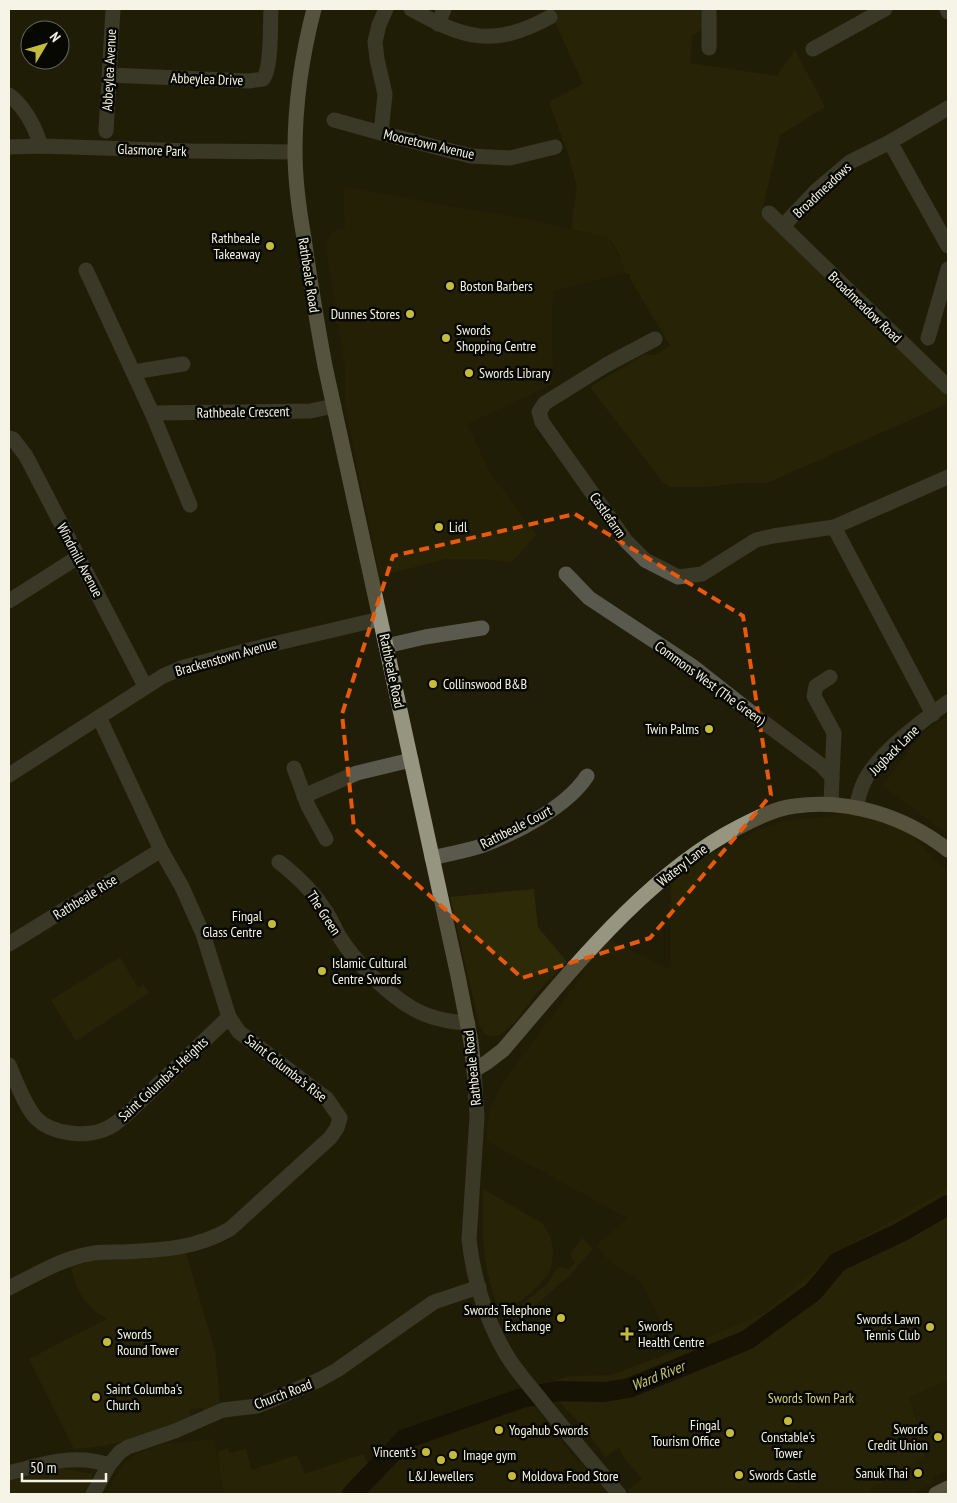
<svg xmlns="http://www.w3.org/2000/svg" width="957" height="1503" font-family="'PT Sans Narrow',sans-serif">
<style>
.built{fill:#272406}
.green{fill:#2d2a07}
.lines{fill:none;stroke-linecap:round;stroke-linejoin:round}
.river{stroke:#090500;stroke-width:20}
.minor{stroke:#59594e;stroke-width:15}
.major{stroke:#96957f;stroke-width:15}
.marked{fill:none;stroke:#e8590c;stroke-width:4;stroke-dasharray:10 6;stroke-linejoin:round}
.poi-dot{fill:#c5bc3d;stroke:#080802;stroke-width:2}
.labels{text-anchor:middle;stroke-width:5;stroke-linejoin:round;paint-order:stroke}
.street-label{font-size:14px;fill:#f5f4e6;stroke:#080802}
.poi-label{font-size:14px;fill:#f5f4e6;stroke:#080802;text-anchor:start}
.park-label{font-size:14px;fill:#d7d281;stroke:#080802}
.water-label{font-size:15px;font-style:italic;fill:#cac474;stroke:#080802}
</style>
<rect width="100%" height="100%" fill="#201e08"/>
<g class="built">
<polygon points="343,187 536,221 608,238 623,263 624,272 555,291 552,309 553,384 467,424 489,471 536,535 512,562 485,559 446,559 380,576 345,406 345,367 326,250 327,241 331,234 336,231 345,228"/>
<polygon points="948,715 948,835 882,785 922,734"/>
<polygon points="856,808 900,821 935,860 948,870 948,1188 835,1253 766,1312 676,1351 640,1281 610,1262 596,1246 627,1218 487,1141 489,1114 495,1097 511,1071 581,977 603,937 671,970 671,871 723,848 761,828 796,819 829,817"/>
<polygon points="948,1380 948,1470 933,1477 935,1482 913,1494 871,1494 868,1490 925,1457 910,1396"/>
<polygon points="530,1401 575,1458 579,1463 581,1462 608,1494 367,1494 400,1459 416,1446"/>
<polygon points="214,1439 224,1494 106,1494 119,1470 125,1462 136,1454 165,1444"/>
</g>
<g class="green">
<path d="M549,9H701V30L692,36L690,63L777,76L795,50L825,107L780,135L761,215L943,390L947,396L946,404L767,483H741L707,487H671L662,481L590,387L645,354L656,355L670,346L630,279V275L624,272C623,260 617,247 608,238L571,229L577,187L569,157L549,102L583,84Z"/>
<path d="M534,889L538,927L567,962C557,973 546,982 537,993C526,1006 494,1061 479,1024L450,897Z"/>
<polygon points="120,957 138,988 144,985 149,993 76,1041 51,1000"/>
<polygon points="948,1188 948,1380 910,1397 925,1457 869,1490 871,1494 631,1494 627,1490 642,1479 626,1460 619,1448 605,1457 587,1431 562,1405 550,1390 554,1381 569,1376 611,1375 676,1351 765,1312 835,1253"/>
<path d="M483,1189L542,1223L550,1236L553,1250L551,1269L548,1275L532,1292L501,1315C483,1272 481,1235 483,1189Z"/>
<polygon points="583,1238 593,1249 569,1276 508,1330 504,1319 547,1284 558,1267 569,1269 575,1263 571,1256 571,1252"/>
<path d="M186,1253L215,1351L220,1404L204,1411L202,1408L191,1409L189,1414L191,1416C154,1434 114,1447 74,1449L29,1359L107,1319C84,1305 78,1294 71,1268L98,1259Z"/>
<polygon points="228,1449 229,1453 246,1449 251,1470 297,1455 305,1474 363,1454 371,1468 347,1494 224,1494 217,1452"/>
<polygon points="56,1467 93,1474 86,1494 9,1494 9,1481"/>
</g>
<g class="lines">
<polyline class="river" points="352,1494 405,1439 522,1398 557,1391 604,1392 629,1388 747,1340 813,1292 838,1262 901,1232 948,1205"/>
<g class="minor">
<path d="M411,9C465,39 493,48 550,17"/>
<polyline points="709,9 709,48"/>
<polyline points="947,9 948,12"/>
<polyline points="438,24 444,9"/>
<polyline points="813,49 885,9"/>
<path d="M110,75L249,81L263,79C272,68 270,24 271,9"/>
<path d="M9,95C26,108 35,127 41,146"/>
<polyline points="334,120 381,133 471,156 510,158 555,147"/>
<polyline points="106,131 113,9"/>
<polyline points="381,133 385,94 377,59 375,42 379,25 386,9"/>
<polyline points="890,142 948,246"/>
<polyline points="9,147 41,146 191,151 295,152"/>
<polyline points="769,213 948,387"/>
<polyline points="783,226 817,190 850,162 890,142 948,108"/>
<polyline points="86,270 152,413 190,505"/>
<polyline points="928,338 948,269"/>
<polyline points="655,339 606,365 545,403 539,412 542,422 626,541 645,560 678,577 702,574 756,540 773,536 834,527 948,477"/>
<polyline points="133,372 183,364"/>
<polyline points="152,413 310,411 334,406"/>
<polyline points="9,438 13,439 26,456 145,686"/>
<polyline points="834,527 933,714"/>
<polyline points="566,574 589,598 692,666 758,718 821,765 832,777 831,804"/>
<polyline points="9,601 78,557"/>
<polyline points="386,646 425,637 482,628"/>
<polyline points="830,677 816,686 814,696 834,733 832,777"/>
<polyline points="294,768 308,806 326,839"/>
<polyline points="9,775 163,676 184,667 269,645 380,619"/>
<polyline points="304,796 357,773 411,760"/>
<path d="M856,808C858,799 860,790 864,782C877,754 923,720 948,702"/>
<path d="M432,858C448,854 466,851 481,846C516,833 567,807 587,776"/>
<path d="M279,862C297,876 314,892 326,912C332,920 335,930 341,939C355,962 389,995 412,1008C429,1018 448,1022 468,1023"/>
<polyline points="9,944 161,850"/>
<path d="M9,1065C16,1081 25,1107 37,1119C52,1134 84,1137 103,1130C113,1127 120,1120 128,1113L229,1017"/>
<path d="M474,1070L477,1117L469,1239C473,1278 486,1320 506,1354C516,1371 529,1385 541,1400C566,1432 593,1463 619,1494"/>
<path d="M9,1288C35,1275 61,1259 89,1254C100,1251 112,1252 123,1252C162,1250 195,1249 230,1229L330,1138L337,1128L340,1118L327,1099L239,1032L229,1017L203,934L182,887L161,850L99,717"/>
<path d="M9,1473C42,1464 75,1453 109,1465"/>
<polyline points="93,1494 109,1465 120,1452 128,1447 175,1431 223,1410 257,1406 319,1380 337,1370 434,1302 479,1287"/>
</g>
<g class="major">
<path d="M314,9C302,55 295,103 295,151C295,181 299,210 304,238C310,281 317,323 325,366L458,976L471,1042L474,1070L486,1063L503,1050C570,972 647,874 739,827C756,818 776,808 795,806C849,798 906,817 948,850"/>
<polyline points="936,1494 948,1488"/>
</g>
</g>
<path d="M0 0H957V1503H0ZM575,514L743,616L771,795L650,938L522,978L354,828L342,714L393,556Z" fill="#201e08" fill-opacity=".55" fill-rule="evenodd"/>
<path class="marked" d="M575,514L743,616L771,795L650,938L522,978L354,828L342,714L393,556Z"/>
<g class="poi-dot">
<circle cx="270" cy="246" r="5"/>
<circle cx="450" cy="286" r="5"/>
<circle cx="410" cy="314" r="5"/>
<circle cx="446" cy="338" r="5"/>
<circle cx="469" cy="373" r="5"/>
<circle cx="439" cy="527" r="5"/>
<circle cx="433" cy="684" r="5"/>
<circle cx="709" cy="729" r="5"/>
<circle cx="272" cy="924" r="5"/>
<circle cx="322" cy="971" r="5"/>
<circle cx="561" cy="1318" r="5"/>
<circle cx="930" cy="1327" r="5"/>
<path d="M624.5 1326.5h5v5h5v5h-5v5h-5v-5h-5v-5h5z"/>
<circle cx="107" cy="1342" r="5"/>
<circle cx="96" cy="1397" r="5"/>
<circle cx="788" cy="1421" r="5"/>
<circle cx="499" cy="1430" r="5"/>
<circle cx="730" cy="1433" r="5"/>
<circle cx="938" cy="1437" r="5"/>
<circle cx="426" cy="1452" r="5"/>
<circle cx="453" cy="1455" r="5"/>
<circle cx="441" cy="1460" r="5"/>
<circle cx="918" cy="1473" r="5"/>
<circle cx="739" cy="1475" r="5"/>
<circle cx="512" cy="1476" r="5"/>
</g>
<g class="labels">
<g class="street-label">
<text transform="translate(109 70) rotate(-87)" y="5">Abbeylea Avenue</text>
<text transform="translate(207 79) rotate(2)" y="5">Abbeylea Drive</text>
<text transform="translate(429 144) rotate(13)" y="5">Mooretown Avenue</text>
<text transform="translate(152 150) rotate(2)" y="5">Glasmore Park</text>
<text transform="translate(822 190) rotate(-43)" y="5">Broadmeadows</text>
<text transform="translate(309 275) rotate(81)" y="5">Rathbeale Road</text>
<text transform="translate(865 307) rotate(44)" y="5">Broadmeadow Road</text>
<text transform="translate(243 412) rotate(-1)" y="5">Rathbeale Crescent</text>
<text transform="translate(608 515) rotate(55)" y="5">Castlefarm</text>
<text transform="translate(80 560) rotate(62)" y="5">Windmill Avenue</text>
<text transform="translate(226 657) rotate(-16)" y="5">Brackenstown Avenue</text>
<text transform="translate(392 671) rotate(78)" y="5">Rathbeale Road</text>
<text transform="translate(710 683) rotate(36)" y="5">Commons West (The Green)</text>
<text transform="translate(894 750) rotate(-45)" y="5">Jugback Lane</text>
<text transform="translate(516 827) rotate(-27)" y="5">Rathbeale Court</text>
<text transform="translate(682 865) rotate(-38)" y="5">Watery Lane</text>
<text transform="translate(85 897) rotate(-32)" y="5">Rathbeale Rise</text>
<text transform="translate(324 913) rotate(57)" y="5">The Green</text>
<text transform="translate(286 1068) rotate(38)" y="5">Saint Columba's Rise</text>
<text transform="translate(472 1068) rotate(-96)" y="5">Rathbeale Road</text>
<text transform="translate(163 1079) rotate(-43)" y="5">Saint Columba's Heights</text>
<text transform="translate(283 1394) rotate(-21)" y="5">Church Road</text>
</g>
<g class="poi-label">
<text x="260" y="243" text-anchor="end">Rathbeale<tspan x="260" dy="16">Takeaway</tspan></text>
<text x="460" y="291">Boston Barbers</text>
<text x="400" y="319" text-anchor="end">Dunnes Stores</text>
<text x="456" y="335">Swords<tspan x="456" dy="16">Shopping Centre</tspan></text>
<text x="479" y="378">Swords Library</text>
<text x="449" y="532">Lidl</text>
<text x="443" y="689">Collinswood B&amp;B</text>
<text x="699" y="734" text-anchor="end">Twin Palms</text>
<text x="262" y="921" text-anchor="end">Fingal<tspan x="262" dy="16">Glass Centre</tspan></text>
<text x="332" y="968">Islamic Cultural<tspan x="332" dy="16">Centre Swords</tspan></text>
<text x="551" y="1315" text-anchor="end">Swords Telephone<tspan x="551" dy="16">Exchange</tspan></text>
<text x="920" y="1324" text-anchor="end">Swords Lawn<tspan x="920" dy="16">Tennis Club</tspan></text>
<text x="638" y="1331">Swords<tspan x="638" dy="16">Health Centre</tspan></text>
<text x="117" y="1339">Swords<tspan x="117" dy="16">Round Tower</tspan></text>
<text x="106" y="1394">Saint Columba's<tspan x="106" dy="16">Church</tspan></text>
<text x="720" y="1430" text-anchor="end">Fingal<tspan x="720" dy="16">Tourism Office</tspan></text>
<text x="928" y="1434" text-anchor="end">Swords<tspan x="928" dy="16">Credit Union</tspan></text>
<text x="509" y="1435">Yogahub Swords</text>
<text x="788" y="1442" text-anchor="middle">Constable's<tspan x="788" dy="16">Tower</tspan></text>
<text x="416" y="1457" text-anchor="end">Vincent's</text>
<text x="463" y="1460">Image gym</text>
<text x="908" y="1478" text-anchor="end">Sanuk Thai</text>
<text x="749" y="1480">Swords Castle</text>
<text x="441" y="1481" text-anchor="middle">L&amp;J Jewellers</text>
<text x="522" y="1481">Moldova Food Store</text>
</g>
<g class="park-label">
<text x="811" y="1403">Swords Town Park</text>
</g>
<g class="water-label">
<text transform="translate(658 1376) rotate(-22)" y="5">Ward River</text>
</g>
</g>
<rect width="957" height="1503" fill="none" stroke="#f5f4e6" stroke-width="20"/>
<g transform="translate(45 45) rotate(52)"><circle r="24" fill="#080802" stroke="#67665d"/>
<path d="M0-4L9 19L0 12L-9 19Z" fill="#c5bc3d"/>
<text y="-8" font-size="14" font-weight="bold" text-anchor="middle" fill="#f5f4e6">N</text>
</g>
<path d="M22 1473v8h84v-8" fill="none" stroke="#f5f4e6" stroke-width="2.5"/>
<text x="30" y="1473" font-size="15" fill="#f5f4e6" stroke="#080802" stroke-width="4" paint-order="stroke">50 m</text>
</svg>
